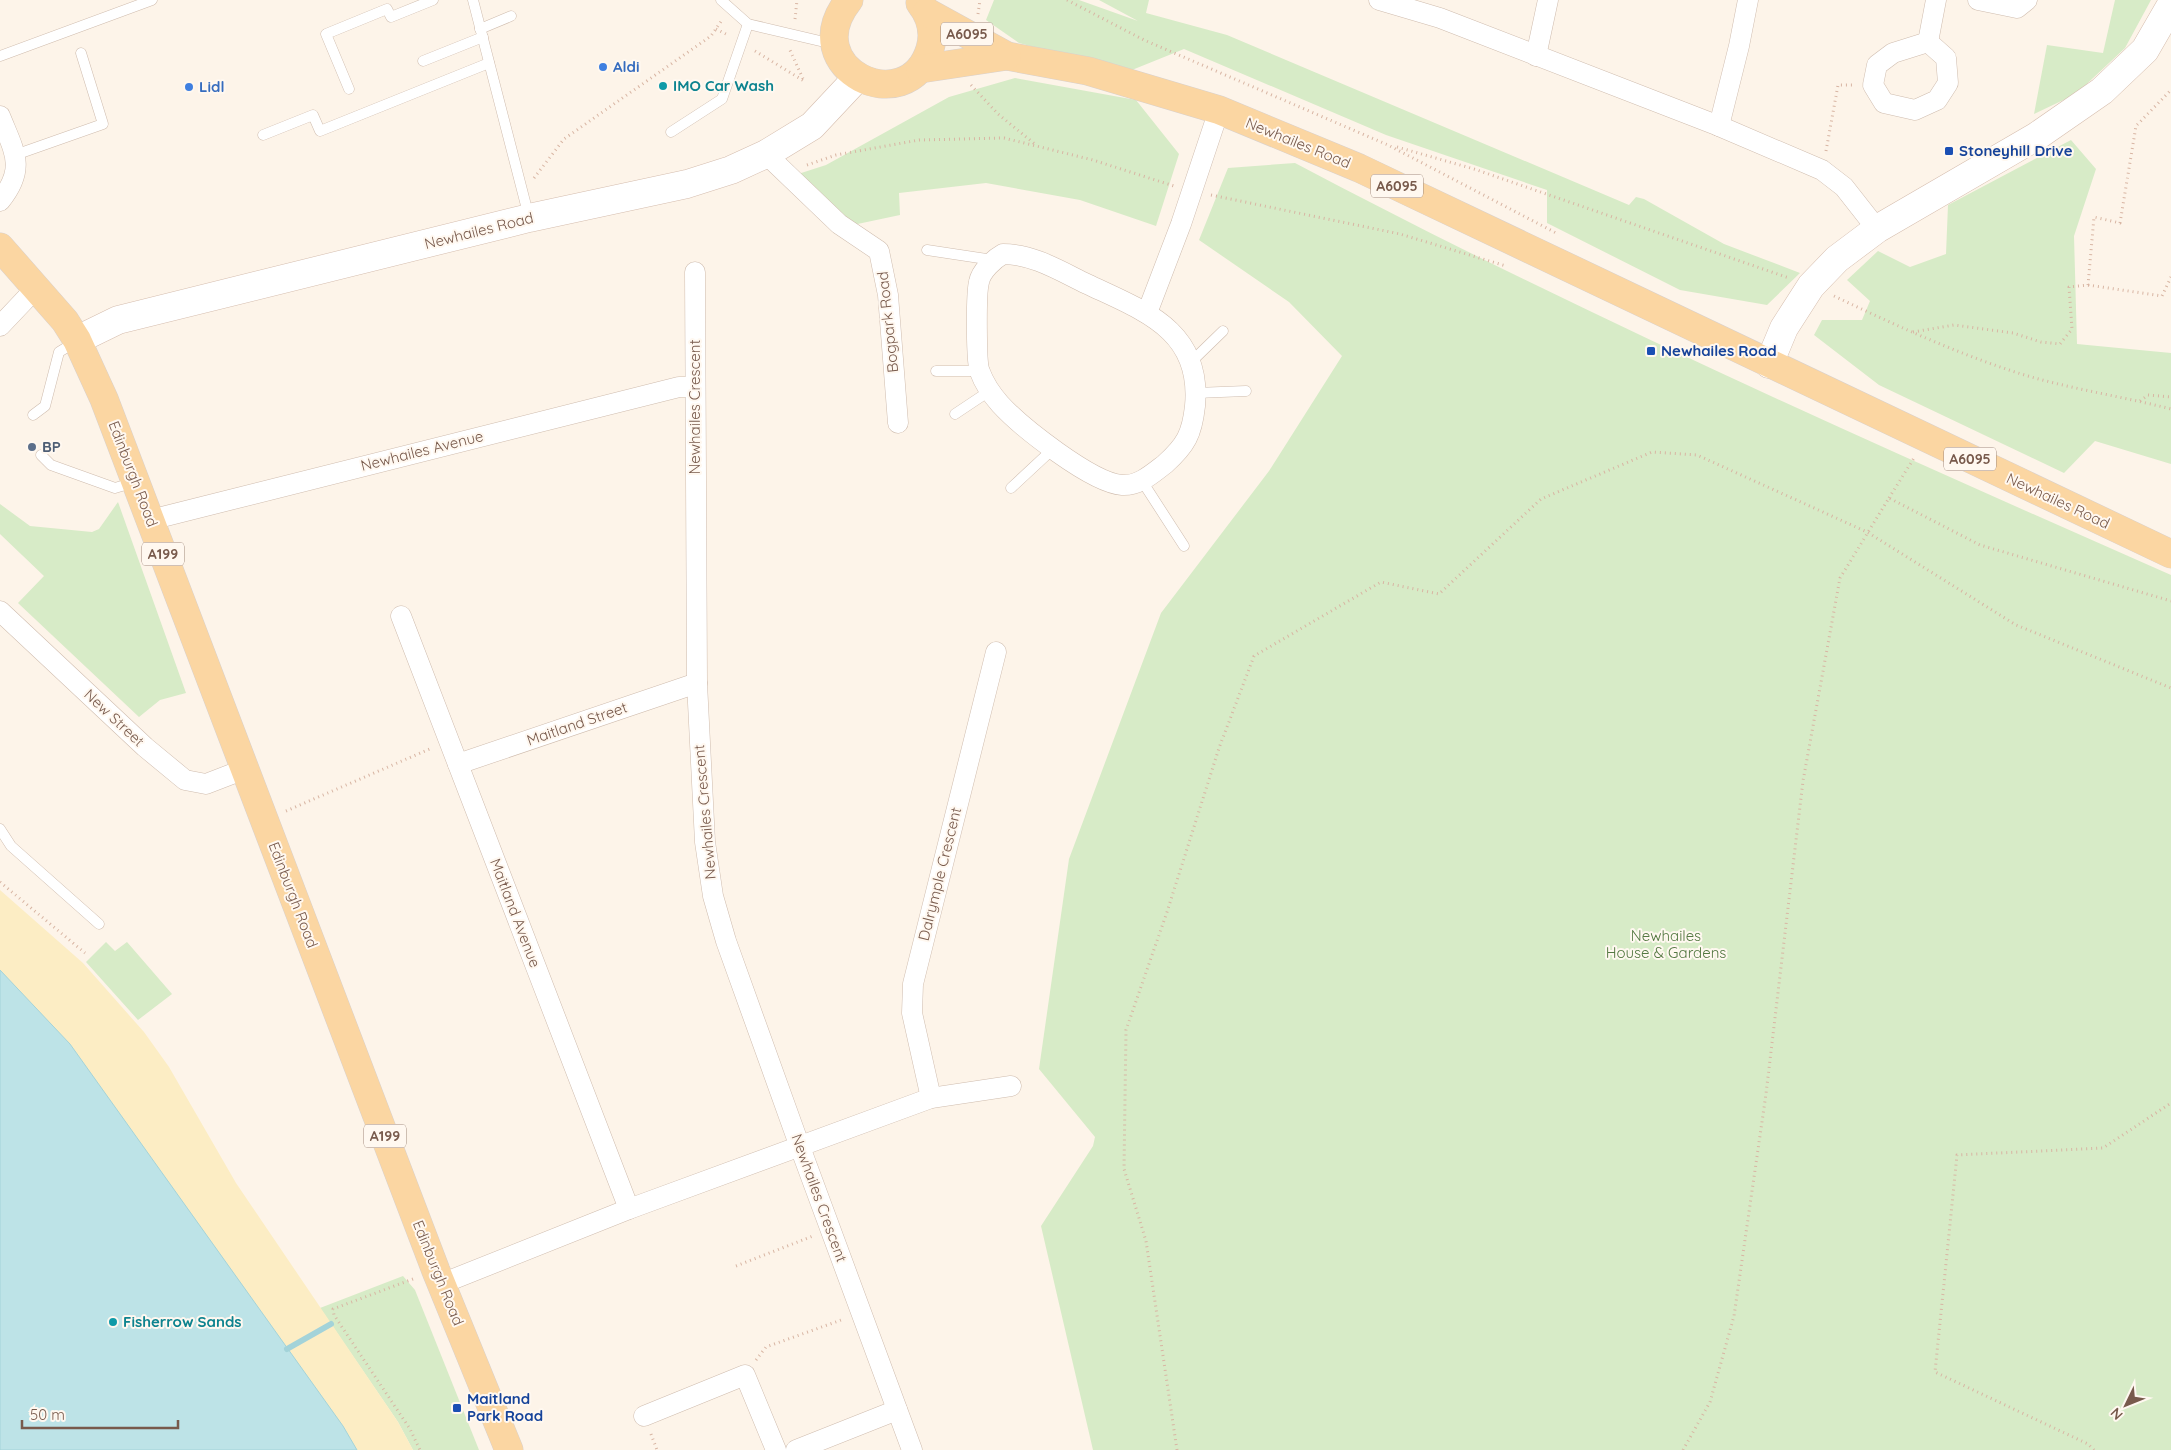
<svg xmlns="http://www.w3.org/2000/svg" width="2171" height="1450" font-family="Quicksand,sans-serif">
<style>
.green{fill:#d7ebc7}
.sand{fill:#fcedc4}
.water{fill:#bde3e7;stroke:#a3d3d9}
.lines{fill:none;stroke-linecap:round;stroke-linejoin:round}
.stream{stroke:#a3d3d9;stroke-width:6}
.lane-casing{stroke:#cfbcae;stroke-width:11}
.street-casing{stroke:#cfbcae;stroke-width:21}
.secondary-casing{stroke:#d5bdae;stroke-width:29}
.primary-casing{stroke:#d9d1cd;stroke-width:29}
.path{stroke:#d8b5a3;stroke-width:3;stroke-dasharray:1 4;stroke-linecap:butt}
.lane{stroke:#fff;stroke-width:10}
.street{stroke:#fff;stroke-width:20}
.secondary{stroke:#fff;stroke-width:28}
.primary{stroke:#fbd6a2;stroke-width:28}
.shop-dot{fill:#3f7fe0;stroke:#fff8f0;stroke-width:2}
.culture-dot{fill:#0f9aa8;stroke:#fff8f0;stroke-width:2}
.transit-dot{fill:#1a4fb4;stroke:#fff8f0;stroke-width:2}
.service-dot{fill:#5c6f8a;stroke:#fff8f0;stroke-width:2}
.labels{text-anchor:middle;stroke-width:4;stroke-linejoin:round;paint-order:stroke}
.shield{fill:#fff8f0;stroke:#a0897d;stroke-width:1}
.shield-label{font-size:14px;font-weight:bold;fill:#785a4c}
.shop-label{font-size:15px;font-weight:bold;fill:#366cbe;stroke:#fff8f0;text-anchor:start}
.culture-label{font-size:15px;font-weight:bold;fill:#0d838f;stroke:#fff8f0;text-anchor:start}
.street-label{font-size:15px;fill:#785a4c;stroke:#fff8f0}
.transit-label{font-size:15px;font-weight:bold;fill:#164399;stroke:#fff8f0;text-anchor:start}
.service-label{font-size:15px;font-weight:bold;fill:#4e5e75;stroke:#fff8f0;text-anchor:start}
.park-label{font-size:15px;fill:#537841;stroke:#fff8f0}
</style>
<rect width="100%" height="100%" fill="#fdf4e9"/>
<g class="green">
<polygon points="994,0 1079,0 1138,21 1099,0 1149,0 1146,13 1227,35 1629,205 1636,197 1644,199 1724,244 1800,273 1767,305 1680,290 1547,223 1547,190 1386,135 1184,49 1127,72 1019,43 986,20"/>
<polygon points="2115,0 2151,0 2125,48 2076,94 2034,114 2047,45 2103,53"/>
<polygon points="1015,78 1136,100 1179,154 1156,226 1080,200 986,183 899,193 900,215 848,226 795,175 826,165 949,97"/>
<polygon points="2071,140 2096,169 2074,236 2077,344 2171,353 2171,464 2095,441 2064,473 1879,385 1814,335 1822,320 1862,320 1870,301 1847,280 1878,251 1910,267 1946,254 1948,205"/>
<path d="M1295,163C1580,314 1876,445 2171,575V1450H1093L1041,1226L1093,1146L1095,1137L1039,1069L1069,859L1161,613L1269,471L1342,356L1289,302L1199,240L1228,168Z"/>
<polygon points="118,502 186,693 160,700 139,717 18,603 44,576 0,534 0,504 30,526 92,532 99,529"/>
<polygon points="106,942 115,951 127,942 172,994 138,1020 86,962"/>
<polygon points="403,1276 415,1290 479,1450 413,1450 398,1422 320,1308"/>
</g>
<polygon class="sand" points="0,890 83,963 144,1032 169,1067 236,1183 398,1422 413,1450 0,1450"/>
<polygon class="water" points="0,970 70,1044 343,1426 357,1450 0,1450"/>
<g class="lines">
<polyline class="stream" points="287,1349 331,1324"/>
<defs>
<g id="lane">
<polyline points="473,0 529,217"/>
<polyline points="721,0 748,24 833,44"/>
<polyline points="480,29 511,16"/>
<polyline points="0,56 152,0"/>
<polyline points="423,61 483,37"/>
<polyline points="349,89 326,34 387,9 391,17 433,0"/>
<polyline points="671,132 722,99 748,24"/>
<polyline points="263,135 313,115 320,131 489,63"/>
<polyline points="15,155 103,124 81,53"/>
<polyline points="927,250 993,260"/>
<polyline points="1190,363 1223,331"/>
<polyline points="936,371 979,371"/>
<polyline points="1196,393 1246,391"/>
<polyline points="955,414 991,390"/>
<polyline points="33,415 45,406 59,352 77,341"/>
<polyline points="41,455 51,465 115,488 135,482"/>
<polyline points="1142,481 1184,546"/>
<polyline points="1011,488 1054,448"/>
<polyline points="0,829 11,846 99,924"/>
</g>
<g id="street">
<polyline points="1379,0 1440,18 1719,126 1822,170 1844,187 1877,229"/>
<polyline points="1978,0 2017,8 2027,0"/>
<polygon points="1928,42 1946,58 1948,83 1937,100 1915,110 1884,103 1873,85 1877,65 1893,53"/>
<polyline points="1928,42 1936,0"/>
<polyline points="1536,56 1548,0"/>
<path d="M0,116C14,151 27,168 0,201"/>
<polyline points="1719,126 1739,46 1748,0"/>
<polyline points="766,154 839,224 879,251 888,295 898,423"/>
<path d="M1003,254C1033,254 1060,271 1087,284C1144,311 1202,330 1195,406C1192,434 1186,445 1165,464C1152,474 1139,486 1122,485C1092,483 1021,427 1000,404C993,396 984,383 980,372C976,364 976,293 979,282C981,271 994,259 1003,254Z"/>
<polyline points="695,272 697,683 705,842 713,896 726,941 800,1147 912,1450"/>
<polyline points="1147,313 1181,224 1219,110"/>
<polyline points="0,326 36,288"/>
<polyline points="150,520 679,387 695,387"/>
<polyline points="0,611 145,747 185,780 206,784 245,769"/>
<polyline points="401,616 629,1209"/>
<polyline points="458,764 697,683"/>
<polyline points="931,1098 912,1013 913,984 996,652"/>
<polyline points="441,1284 629,1209 931,1098 1011,1086"/>
<polyline points="644,1416 745,1375 776,1450"/>
<polyline points="796,1450 897,1410"/>
</g>
<g id="secondary">
<polyline points="77,340 118,320 529,218 687,184 731,170 766,154 812,126 857,78"/>
<polyline points="1769,364 1784,328 1811,286 1837,259 1877,229 2037,136 2102,91 2145,50 2171,5"/>
</g>
<g id="primary">
<path d="M849,0C794,69 908,122 930,49C935,32 931,17 920,3"/>
<polyline points="927,12 1007,56 1088,71 1219,110 1359,168 2171,554"/>
<polyline points="920,69 1007,56"/>
<polyline points="0,247 65,321 77,340 104,399 436,1271 509,1450"/>
</g>
</defs>
<use href="#lane" class="lane-casing"/>
<use href="#street" class="street-casing"/>
<use href="#secondary" class="secondary-casing"/>
<use href="#primary" class="primary-casing"/>
<g class="path">
<polyline points="1067,0 1144,40 1388,145 1558,234"/>
<polyline points="978,14 980,0"/>
<polyline points="795,19 797,0"/>
<polyline points="716,29 728,35"/>
<polyline points="755,51 804,81 789,48"/>
<polyline points="971,85 998,114 1036,145"/>
<polyline points="1397,147 1474,169 1789,278"/>
<polyline points="1826,151 1838,85 1855,85"/>
<polyline points="807,165 836,155 919,140 1004,138 1093,160 1174,186"/>
<polyline points="534,178 564,139 711,36 722,20"/>
<polyline points="1211,195 1400,234 1506,266"/>
<polyline points="2088,285 2162,296 2171,277"/>
<path d="M1834,296C1891,323 1949,350 2009,370C2062,388 2117,395 2171,409"/>
<polyline points="1913,332 1954,325 2013,333 2041,342 2060,344 2072,329 2069,287 2088,285 2094,217 2120,223 2136,126 2171,90"/>
<polyline points="2140,401 2148,395 2171,397"/>
<polyline points="1889,498 1914,458"/>
<polyline points="286,811 432,748"/>
<polyline points="0,882 85,953"/>
<polyline points="736,1266 813,1236"/>
<polyline points="413,1279 333,1309 334,1315 410,1429 420,1450"/>
<polyline points="756,1360 766,1347 844,1319"/>
<polyline points="651,1434 657,1450"/>
<polyline points="1177,1450 1146,1241 1124,1169 1126,1030 1167,912 1219,748 1254,656 1381,582 1439,594 1541,499 1652,452 1697,455 1867,532 2016,625 2171,688"/>
<polyline points="1683,1450 1710,1402 1734,1316 1766,1094 1803,781 1840,578 1889,498 1980,545 2171,601"/>
<polyline points="2094,1450 2088,1444 1935,1372 1957,1155 2103,1148 2171,1103"/>
</g>
<use href="#lane" class="lane"/>
<use href="#street" class="street"/>
<use href="#secondary" class="secondary"/>
<use href="#primary" class="primary"/>
</g>
<g class="shop-dot">
<circle cx="603" cy="67" r="5"/>
<circle cx="189" cy="87" r="5"/>
</g>
<g class="culture-dot">
<circle cx="663" cy="86" r="5"/>
<circle cx="113" cy="1322" r="5"/>
</g>
<g class="transit-dot">
<rect x="1944" y="146" width="10" height="10" rx="2.5"/>
<rect x="1646" y="346" width="10" height="10" rx="2.5"/>
<rect x="452" y="1403" width="10" height="10" rx="2.5"/>
</g>
<circle class="service-dot" cx="32" cy="447" r="5"/>
<g class="labels">
<g class="shield">
<rect x="941" y="22.5" width="52" height="23" rx="4"/>
<rect x="1371" y="174.5" width="52" height="23" rx="4"/>
<rect x="1944" y="447.5" width="52" height="23" rx="4"/>
<rect x="142" y="542.5" width="42" height="23" rx="4"/>
<rect x="364" y="1124.5" width="42" height="23" rx="4"/>
</g>
<g class="shield-label">
<text x="967" y="39">A6095</text>
<text x="1397" y="191">A6095</text>
<text x="1970" y="464">A6095</text>
<text x="163" y="559">A199</text>
<text x="385" y="1141">A199</text>
</g>
<g class="shop-label">
<text x="613" y="72">Aldi</text>
<text x="199" y="92">Lidl</text>
</g>
<g class="culture-label">
<text x="673" y="91">IMO Car Wash</text>
<text x="123" y="1327">Fisherrow Sands</text>
</g>
<g class="street-label">
<text transform="translate(1298 143) rotate(22)" y="5">Newhailes Road</text>
<text transform="translate(479 231) rotate(-14)" y="5">Newhailes Road</text>
<text transform="translate(888 322) rotate(-96)" y="5">Bogpark Road</text>
<text transform="translate(695 407) rotate(-90)" y="5">Newhailes Crescent</text>
<text transform="translate(422 451) rotate(-14)" y="5">Newhailes Avenue</text>
<text transform="translate(133 474) rotate(69)" y="5">Edinburgh Road</text>
<text transform="translate(2058 501) rotate(25)" y="5">Newhailes Road</text>
<text transform="translate(114 718) rotate(43)" y="5">New Street</text>
<text transform="translate(577 724) rotate(-19)" y="5">Maitland Street</text>
<text transform="translate(705 812) rotate(-95)" y="5">Newhailes Crescent</text>
<text transform="translate(940 874) rotate(-76)" y="5">Dalrymple Crescent</text>
<text transform="translate(293 895) rotate(69)" y="5">Edinburgh Road</text>
<text transform="translate(515 913) rotate(69)" y="5">Maitland Avenue</text>
<text transform="translate(819 1198) rotate(70)" y="5">Newhailes Crescent</text>
<text transform="translate(438 1273) rotate(68)" y="5">Edinburgh Road</text>
</g>
<g class="transit-label">
<text x="1959" y="156">Stoneyhill Drive</text>
<text x="1661" y="356">Newhailes Road</text>
<text x="467" y="1404">Maitland<tspan x="467" dy="17">Park Road</tspan></text>
</g>
<g class="service-label">
<text x="42" y="452">BP</text>
</g>
<g class="park-label">
<text x="1666" y="941">Newhailes<tspan x="1666" dy="17">House &amp; Gardens</tspan></text>
</g>
</g>
<g transform="translate(2126 1405) rotate(227)" stroke="#fff8f0" stroke-width="4" paint-order="stroke">
<path d="M0-4L9 19L0 12L-9 19Z" fill="#785a4c"/>
<text y="-8" font-size="14" font-weight="bold" text-anchor="middle" fill="#785a4c">N</text>
</g>
<path d="M22 1420v8h156v-8" fill="none" stroke="#785a4c" stroke-width="2.5"/>
<text x="30" y="1420" font-size="15" fill="#785a4c" stroke="#fff8f0" stroke-width="4" paint-order="stroke">50 m</text>
</svg>
